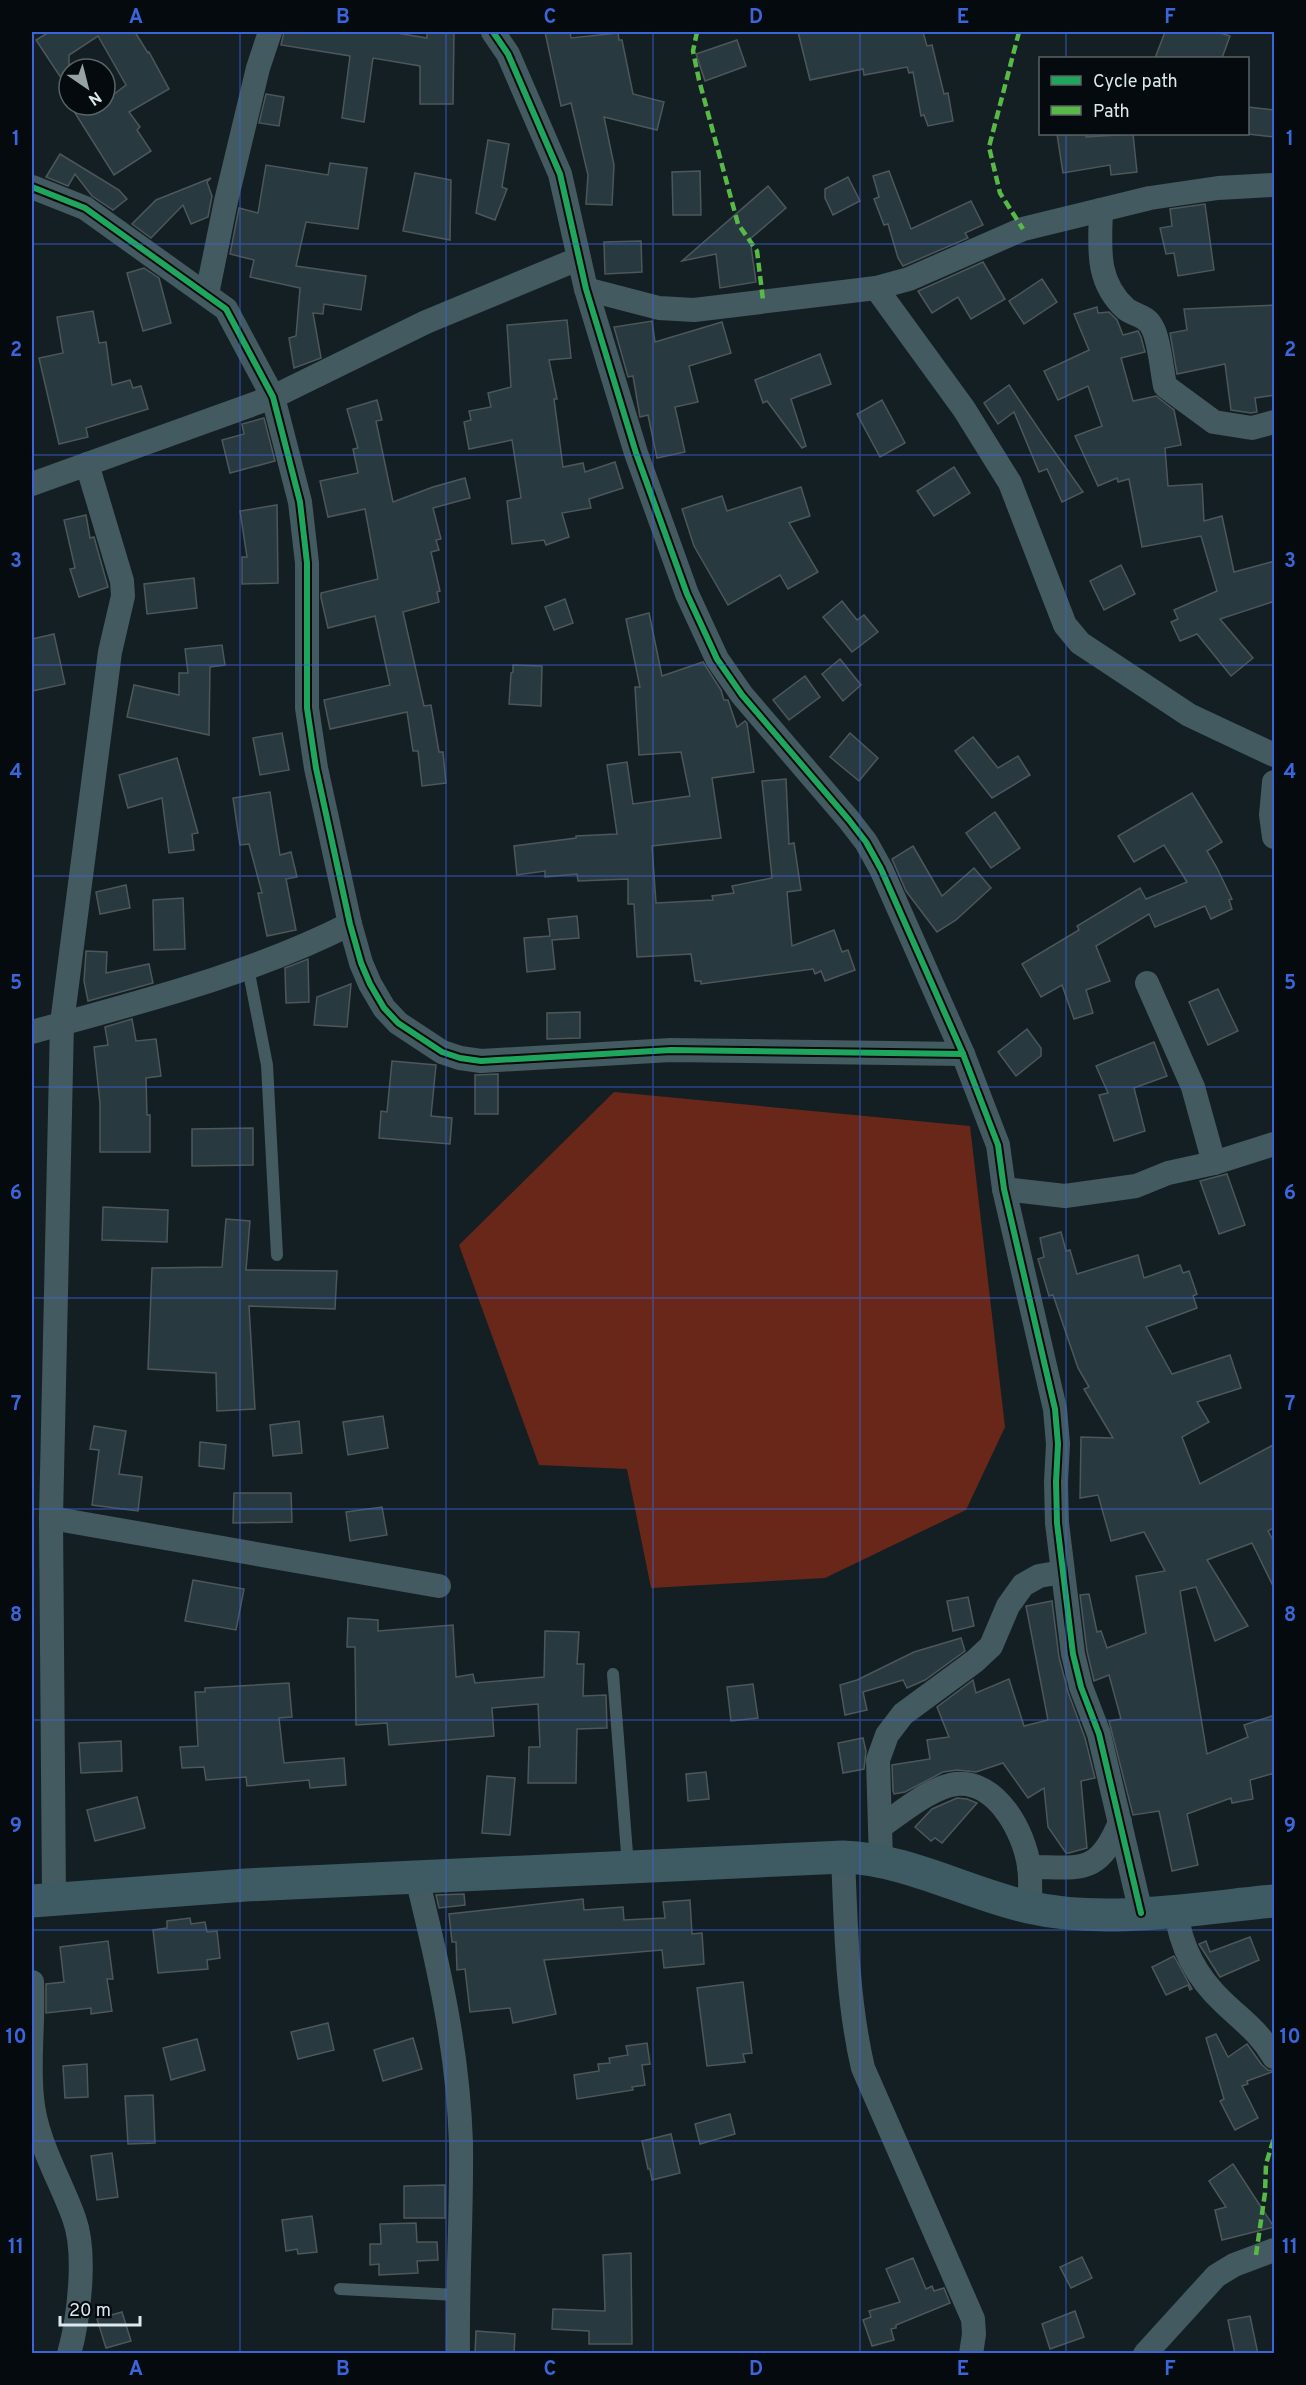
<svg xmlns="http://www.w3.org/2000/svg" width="1306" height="2385" font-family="Overpass,sans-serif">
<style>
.forest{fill:#692719}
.building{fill:#283a3f;stroke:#4d575a;stroke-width:1.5}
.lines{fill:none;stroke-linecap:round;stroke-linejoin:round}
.lane{stroke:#435a60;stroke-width:12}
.street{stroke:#435a60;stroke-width:24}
.secondary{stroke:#3e5a62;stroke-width:33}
.quiet{stroke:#58b947;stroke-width:4.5;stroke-dasharray:9 4.5;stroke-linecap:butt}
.cycleway-casing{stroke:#040a0d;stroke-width:10}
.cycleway{stroke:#20a55d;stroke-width:6}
.grid{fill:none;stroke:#3a65db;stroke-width:1.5;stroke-opacity:0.55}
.neatline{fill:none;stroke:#3a65db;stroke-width:2}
.grid-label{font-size:20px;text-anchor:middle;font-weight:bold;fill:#3a65db}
</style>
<rect width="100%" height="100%" fill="#141f23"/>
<polygon class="forest" points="614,1092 970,1126 1005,1427 966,1510 825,1578 651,1588 627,1469 539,1465 459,1245"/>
<g class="building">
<polygon points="49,32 135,32 148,53 149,52 169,89 129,112 140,127 137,130 151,151 114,175 70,105 105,105 105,101 126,85 98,36 69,55 69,90 36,40"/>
<polygon points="284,32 391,32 427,38 427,32 454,32 453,104 420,104 420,66 373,58 364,122 342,118 350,56 281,45"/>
<polygon points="545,32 570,32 571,38 618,33 619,40 622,40 633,94 664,102 657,130 604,117 614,165 612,205 586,204 588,175 571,103 561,106"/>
<polygon points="798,32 923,32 927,46 932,45 944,94 948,93 953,121 928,126 924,115 921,116 913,72 909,73 907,67 864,75 863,69 810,80"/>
<polygon points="1165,32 1217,32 1230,36 1222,58 1155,58"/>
<polygon points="737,40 746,66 705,81 696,54"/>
<polygon points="266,94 284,97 279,126 259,123"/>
<polygon points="1248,107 1275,110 1275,137 1248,134"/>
<polygon points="1057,134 1086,134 1086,137 1133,134 1137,172 1111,175 1110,165 1063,173"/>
<polygon points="488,140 509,144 502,187 507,189 495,220 476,213"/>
<polygon points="60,154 119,190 127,199 113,210 92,196 75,174 68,186 46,177"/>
<polygon points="330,163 367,168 358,229 306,222 296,266 366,276 361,310 324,304 323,314 313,313 321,358 294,368 289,338 296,336 300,288 250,277 254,260 230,254 239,208 258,213 266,165 328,175"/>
<polygon points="700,171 701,215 673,215 672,172"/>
<polygon points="889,171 911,229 971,201 983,225 965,233 968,238 903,266 898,258 888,224 884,225 874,199 879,197 873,176"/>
<polygon points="415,173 451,180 450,240 403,231"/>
<polygon points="848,177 860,201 833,215 825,198 825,189"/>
<polygon points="211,178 207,182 212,196 208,217 191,224 183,205 151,238 132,224 156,200"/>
<polygon points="768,186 786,208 750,239 756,282 720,288 716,254 682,261"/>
<polygon points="1205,204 1214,270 1178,276 1174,253 1166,254 1160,228 1172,226 1170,209"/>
<polygon points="641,241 642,272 605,274 604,242"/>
<polygon points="983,262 1005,299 971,319 958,297 932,313 918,291"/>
<polygon points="144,268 159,278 171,323 143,331 127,273"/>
<polygon points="1042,279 1057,302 1024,324 1009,301"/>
<polygon points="1275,305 1275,395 1255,398 1257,412 1251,413 1231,410 1225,364 1177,374 1170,333 1187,330 1184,309"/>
<polygon points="1097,307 1098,313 1109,312 1117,320 1123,335 1138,331 1141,337 1145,352 1121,358 1133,401 1156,396 1174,410 1181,445 1165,448 1168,486 1202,484 1204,521 1222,516 1234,572 1275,561 1275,601 1220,619 1253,658 1231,676 1197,634 1180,641 1171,622 1178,619 1174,610 1217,591 1201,536 1142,547 1129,479 1118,482 1117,478 1098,486 1075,436 1102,426 1088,386 1058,400 1044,371 1089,350 1074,314"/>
<polygon points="93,311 99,343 106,342 112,385 130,380 133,388 141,386 148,409 86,428 88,437 59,444 39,358 63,353 57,317"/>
<polygon points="567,320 571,358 549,360 557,399 554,399 563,467 583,463 585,472 615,462 623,488 589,499 591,508 562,513 569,537 546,545 544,540 512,544 507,501 521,498 512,440 469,449 464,422 471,420 469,411 491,407 488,393 511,387 507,325"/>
<polygon points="652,321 655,342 722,322 731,353 689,366 698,402 675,407 685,452 657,458 648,415 640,417 633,376 628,377 614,327"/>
<polygon points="820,354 831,384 791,399 806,446 802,448 767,401 763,403 755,380"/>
<polygon points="1009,385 1042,434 1083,492 1062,502 1047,469 1039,472 1014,412 998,424 984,403"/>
<polygon points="377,400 382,420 376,421 393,502 433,487 465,478 470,498 433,508 441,539 436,540 439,550 431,552 440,591 437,592 439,602 403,612 424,706 431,705 439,752 443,752 446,783 422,786 418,751 413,751 407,712 330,729 324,700 390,685 375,616 328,628 321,598 321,593 378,579 365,509 328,517 320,481 358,473 353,449 358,448 347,409"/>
<polygon points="882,400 905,443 880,457 857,414"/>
<polygon points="264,418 275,461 230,473 222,440 244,434 242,424"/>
<polygon points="954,467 970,493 934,516 917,491"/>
<polygon points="801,487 810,516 789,523 818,572 788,589 780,575 728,605 694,546 682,509 722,496 727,511"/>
<polygon points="277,505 278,583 242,584 242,557 247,557 240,511"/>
<polygon points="86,515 90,538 94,537 108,587 79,597 70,569 75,568 64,520"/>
<polygon points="1121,565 1135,594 1104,610 1090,581"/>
<polygon points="194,578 197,608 147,614 144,584"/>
<polygon points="565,599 573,623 554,630 545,607"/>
<polygon points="842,601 857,620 864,615 878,632 852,652 823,617"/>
<polygon points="649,613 662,676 703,662 721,690 724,700 728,700 737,727 745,721 747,723 754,772 712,778 721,838 652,846 656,903 713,900 712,896 734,893 732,886 772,878 762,781 786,779 789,844 794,843 801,890 787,892 792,946 834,930 842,952 848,950 855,970 825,981 821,971 815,974 813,969 701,984 701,981 695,981 691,954 637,957 634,904 628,904 628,879 578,881 577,874 545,877 545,871 517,875 514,846 576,838 576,836 617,834 607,765 627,762 633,804 690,796 681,752 639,755 635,687 640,687 626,619"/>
<polygon points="54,634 65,684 32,691 32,639"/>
<polygon points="222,645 225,665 210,667 209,735 127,717 134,685 179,695 179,673 188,673 185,649"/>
<polygon points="840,659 861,685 843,701 822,674"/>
<polygon points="513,665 542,666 541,706 509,704 511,673 513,672"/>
<polygon points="805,676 820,697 789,720 773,700"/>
<polygon points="282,733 289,770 260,775 253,738"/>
<polygon points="850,733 878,758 859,781 830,757"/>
<polygon points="973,737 998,768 1018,756 1030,775 992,798 955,751"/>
<polygon points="177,758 198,833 192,834 194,850 169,853 162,798 128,808 119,775"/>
<polygon points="270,792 280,855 291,852 297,877 286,879 296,930 267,936 258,893 262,893 249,844 240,845 233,798"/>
<polygon points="1192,793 1222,842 1207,851 1217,868 1232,899 1229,900 1232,909 1211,919 1205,906 1155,927 1149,914 1096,946 1110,981 1086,990 1093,1013 1074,1019 1062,985 1041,997 1022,964 1079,930 1077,926 1140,888 1146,899 1187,882 1164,845 1134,862 1118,836"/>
<polygon points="995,812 1020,848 991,868 966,833"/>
<polygon points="913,846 942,896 974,868 991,888 956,920 937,932 906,891 892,859"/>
<polygon points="126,885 130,908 100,914 96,892"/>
<polygon points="183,898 185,949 154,950 153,900"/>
<polygon points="577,916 579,938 552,940 555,969 527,972 524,938 550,936 548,919"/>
<polygon points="86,951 107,952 106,973 149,964 153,983 88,1001 84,981"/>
<polygon points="308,959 309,1002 286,1003 285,968"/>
<polygon points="351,984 347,1027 314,1025 317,997"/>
<polygon points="1218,989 1238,1031 1208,1045 1189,1002"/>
<polygon points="580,1012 580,1038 547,1039 547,1013"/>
<polygon points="132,1019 136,1041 156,1039 161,1076 146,1078 147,1115 150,1115 150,1152 100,1152 100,1103 94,1047 108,1045 105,1027"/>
<polygon points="1027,1029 1041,1048 1041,1056 1016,1076 998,1052"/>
<polygon points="1154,1042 1167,1076 1134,1088 1145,1131 1114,1141 1099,1095 1108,1093 1096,1066"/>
<polygon points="392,1061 436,1065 431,1116 452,1118 450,1144 379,1138 381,1111 387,1112"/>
<polygon points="498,1074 498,1114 475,1114 475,1075"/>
<polygon points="253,1128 253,1165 192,1166 192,1129"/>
<polygon points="1227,1174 1245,1225 1219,1234 1200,1181"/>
<polygon points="103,1207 168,1210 167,1242 102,1240"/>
<polygon points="226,1219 250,1221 246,1270 337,1271 335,1309 249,1306 255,1409 217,1411 216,1373 148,1369 152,1268 222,1267"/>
<polygon points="1061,1232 1066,1251 1070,1250 1077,1274 1138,1255 1144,1278 1180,1265 1183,1273 1189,1271 1197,1294 1193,1296 1197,1308 1146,1327 1172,1374 1230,1355 1241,1388 1197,1402 1209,1422 1182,1437 1200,1484 1275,1444 1275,1527 1268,1531 1275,1544 1275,1590 1252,1543 1207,1560 1248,1626 1215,1641 1196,1587 1180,1591 1207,1754 1248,1737 1244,1725 1275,1715 1275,1773 1250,1780 1253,1799 1232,1803 1231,1798 1187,1814 1198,1865 1172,1871 1159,1811 1133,1815 1109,1721 1121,1719 1109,1675 1094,1681 1087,1651 1080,1595 1089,1594 1097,1632 1101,1631 1107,1648 1146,1633 1136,1576 1165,1571 1144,1532 1111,1541 1098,1495 1080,1498 1081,1437 1113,1438 1084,1389 1089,1387 1078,1368 1053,1295 1049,1296 1038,1259 1044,1257 1040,1238"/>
<polygon points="383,1416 388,1448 348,1455 343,1422"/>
<polygon points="299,1421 302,1453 273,1456 270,1425"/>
<polygon points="94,1426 126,1431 119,1474 142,1477 138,1511 92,1505 99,1450 90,1449"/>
<polygon points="200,1442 226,1445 224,1469 199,1466"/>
<polygon points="234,1493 291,1493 292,1522 233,1523"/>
<polygon points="382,1507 387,1535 350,1541 346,1512"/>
<polygon points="193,1580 244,1589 236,1630 185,1621"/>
<polygon points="968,1597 974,1626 953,1631 947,1601"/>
<polygon points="1052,1601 1059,1657 1068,1692 1085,1738 1095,1778 1081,1781 1087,1848 1069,1853 1066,1853 1048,1827 1044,1788 1028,1798 1003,1763 976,1772 957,1770 943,1772 905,1792 894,1794 893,1791 892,1765 930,1759 927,1740 949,1737 937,1707 973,1680 976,1693 1009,1679 1024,1726 1048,1720 1026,1606"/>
<polygon points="348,1618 378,1620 378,1631 453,1625 456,1677 473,1674 475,1683 544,1677 545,1631 579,1632 577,1664 584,1664 583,1696 606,1695 607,1728 577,1729 576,1783 528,1783 529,1747 540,1747 538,1704 492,1708 494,1736 389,1745 387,1723 356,1725 355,1647 347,1647"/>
<polygon points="961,1638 965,1651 925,1680 907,1688 903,1680 863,1692 867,1710 845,1715 840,1685 857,1680 914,1652"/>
<polygon points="289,1683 292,1717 279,1718 284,1763 344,1758 346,1785 310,1788 309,1780 247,1786 246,1777 206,1780 204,1767 182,1768 180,1747 198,1746 195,1692 205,1692 205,1688"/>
<polygon points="753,1684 758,1718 731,1721 727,1687"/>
<polygon points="863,1738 866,1751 864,1769 843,1773 838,1743"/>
<polygon points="121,1741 122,1771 81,1773 79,1743"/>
<polygon points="706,1772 709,1799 688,1801 686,1774"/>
<polygon points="487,1776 515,1778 510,1835 482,1833"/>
<polygon points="137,1797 145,1828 95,1841 87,1810"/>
<polygon points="957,1798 967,1799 977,1803 942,1843 935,1838 931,1841 915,1827 932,1809"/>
<polygon points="464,1894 465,1905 439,1908 436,1895"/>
<polygon points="583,1899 584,1910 623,1907 624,1920 665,1918 663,1902 690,1900 692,1934 702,1933 704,1964 664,1968 662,1950 544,1960 556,2014 513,2023 510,2008 470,2012 465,1969 457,1970 456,1942 452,1942 449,1914"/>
<polygon points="190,1918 191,1924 205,1922 207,1932 217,1931 220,1958 207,1960 208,1969 158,1973 153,1930 167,1928 167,1921"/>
<polygon points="1250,1937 1259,1960 1220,1977 1199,1944 1206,1941 1210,1952"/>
<polygon points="108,1941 113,1979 107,1979 112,2011 91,2014 91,2008 46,2013 46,1984 64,1982 60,1947"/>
<polygon points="1174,1956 1192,1989 1190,1990 1188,1985 1166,1995 1152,1967"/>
<polygon points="743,1982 752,2053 743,2054 745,2062 707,2066 697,1988"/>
<polygon points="328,2023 334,2050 298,2059 291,2032"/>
<polygon points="1216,2034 1228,2057 1247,2044 1262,2065 1268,2070 1275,2071 1247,2081 1248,2084 1242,2086 1258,2118 1235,2130 1220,2101 1224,2099 1206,2038"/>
<polygon points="413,2038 422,2069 383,2081 374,2050"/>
<polygon points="197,2039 205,2070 171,2080 163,2048"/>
<polygon points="647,2043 650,2064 642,2065 645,2085 632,2087 633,2090 577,2099 574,2075 599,2071 598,2064 610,2063 609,2058 628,2055 626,2046"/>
<polygon points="87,2064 88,2097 65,2098 63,2066"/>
<polygon points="153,2095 155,2143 128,2144 125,2096"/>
<polygon points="730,2114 735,2134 700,2144 695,2124"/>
<polygon points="671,2134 680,2173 652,2180 650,2169 648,2169 642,2141"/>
<polygon points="112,2153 118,2197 97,2200 91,2156"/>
<polygon points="1233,2164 1274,2227 1222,2240 1215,2210 1226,2207 1209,2181"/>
<polygon points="445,2185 445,2218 404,2218 404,2186"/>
<polygon points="312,2216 317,2252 298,2254 297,2249 286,2251 282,2220"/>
<polygon points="416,2223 417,2242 437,2242 438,2260 417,2261 418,2273 379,2275 379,2264 370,2265 370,2244 381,2244 380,2224"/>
<polygon points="631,2253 632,2344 589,2344 589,2331 552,2329 553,2309 605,2311 603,2255"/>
<polygon points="1082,2257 1092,2278 1071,2288 1060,2267"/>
<polygon points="913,2258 926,2289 932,2286 934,2291 944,2288 950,2303 896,2325 896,2328 891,2329 894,2340 872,2346 863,2320 871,2317 869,2311 900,2302 886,2269"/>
<polygon points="1075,2311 1084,2337 1050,2349 1042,2324"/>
<polygon points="122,2312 131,2341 106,2348 97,2319"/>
<polygon points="1250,2316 1258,2354 1235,2354 1228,2320"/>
<polygon points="476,2331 515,2334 514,2354 475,2354"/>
</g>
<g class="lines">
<g class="lane">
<polyline points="248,968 267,1065 277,1255"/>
<polyline points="613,1674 628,1866"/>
<polyline points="340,2289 457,2295"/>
</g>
<g class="street">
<polyline points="493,32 508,54 560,174 586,289 636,453 687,594 717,659 742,695 849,820 866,842 881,869 963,1054 998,1145 1004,1189 1055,1409 1058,1444 1056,1482 1057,1523 1073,1654 1081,1687 1099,1734 1141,1913"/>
<polyline points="32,187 85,208 226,309 273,397 300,502 307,563 307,708 316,768 350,924 361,963 370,984 384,1008 398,1023 442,1052 460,1058 481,1061 671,1050 963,1054"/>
<path d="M1101,210C1100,247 1095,281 1126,309C1135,316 1146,315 1152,327C1159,338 1162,371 1165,386L1214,422L1252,428L1274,422"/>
<polyline points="876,288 964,409 1010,483 1065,625 1080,643 1189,715 1274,755"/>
<polyline points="586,289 659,308 694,310 876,288 909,279 1023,229 1150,198 1218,188 1274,185"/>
<polyline points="207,294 226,201 258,68 270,32"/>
<polyline points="32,484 273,397 426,322 578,259"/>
<polyline points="1274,782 1271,815 1274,837"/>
<polyline points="1147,983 1193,1087 1214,1163"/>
<path d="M32,1032C139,1002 250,975 350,924"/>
<polyline points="1004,1189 1065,1196 1136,1186 1168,1173 1214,1163 1274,1144"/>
<polyline points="51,1518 439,1586"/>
<path d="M880,1827C901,1813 931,1787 956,1784C997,1780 1024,1832 1029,1866C1031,1880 1030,1894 1030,1908"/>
<path d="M843,1857C846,1927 847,2000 863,2068L973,2319L974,2334L971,2354"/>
<polyline points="881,1860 878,1760 887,1735 903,1714 975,1661 991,1646 1008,1606 1023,1585 1039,1576 1062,1572"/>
<path d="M1029,1867C1081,1867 1098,1876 1120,1822"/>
<path d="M417,1878C439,1968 458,2050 461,2143C462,2213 457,2283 458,2354"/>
<polyline points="54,1899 51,1518 62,1023 110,652 123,596 122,581 87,464"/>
<path d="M1176,1910C1180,1946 1197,1978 1224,2003C1244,2022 1259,2032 1274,2057"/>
<path d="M32,1982C34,2020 28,2060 32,2097C35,2139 60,2179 74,2218C87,2253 79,2318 69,2354"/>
<polyline points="1145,2354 1216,2276 1234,2265 1274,2250"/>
</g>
<path class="secondary" d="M32,1901L246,1885L843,1857C908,1859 966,1893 1028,1907C1105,1925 1197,1908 1274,1901"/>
<g class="quiet">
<polyline points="697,32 693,51 699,80 738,224 757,251 763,300"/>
<polyline points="1019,32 989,147 1000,193 1023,229"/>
<polyline points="1256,2255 1265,2193 1266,2164 1274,2138"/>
</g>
<defs>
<g id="cycleway">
<polyline points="493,32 508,54 560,174 586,289 636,453 687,594 717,659 742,695 849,820 866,842 881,869 963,1054 998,1145 1004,1189 1055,1409 1058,1444 1056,1482 1057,1523 1073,1654 1081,1687 1099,1734 1141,1913"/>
<polyline points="32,187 85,208 226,309 273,397 300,502 307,563 307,708 316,768 350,924 361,963 370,984 384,1008 398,1023 442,1052 460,1058 481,1061 671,1050 963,1054"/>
</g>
</defs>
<use href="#cycleway" class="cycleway-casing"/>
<use href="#cycleway" class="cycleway"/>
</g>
<path class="grid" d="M240,32V2354M446,32V2354M653,32V2354M860,32V2354M1066,32V58M1066,134V2354M32,244H1274M32,455H1274M32,665H1274M32,876H1274M32,1087H1274M32,1298H1274M32,1509H1274M32,1720H1274M32,1930H1274M32,2141H1274"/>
<rect width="1306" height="2385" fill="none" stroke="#040a0d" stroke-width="66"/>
<rect x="1039" y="57" width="210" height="78" fill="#040a0d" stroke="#5a6366" stroke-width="1.5"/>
<rect x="1051" y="76" width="30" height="9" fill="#20a55d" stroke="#5a6366" stroke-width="1.5"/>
<text x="1093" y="87" font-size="18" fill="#dce8ec">Cycle path</text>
<rect x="1051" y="106" width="30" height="9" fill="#58b947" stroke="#5a6366" stroke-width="1.5"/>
<text x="1093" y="117" font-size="18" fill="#dce8ec">Path</text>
<g transform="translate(87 87) rotate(145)"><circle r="28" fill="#040a0d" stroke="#5a6366" stroke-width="1.5"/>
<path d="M0-4.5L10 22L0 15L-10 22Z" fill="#96a2a6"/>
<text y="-9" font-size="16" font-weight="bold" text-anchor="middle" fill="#dce8ec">N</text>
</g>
<path d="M60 2316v9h80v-9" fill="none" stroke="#dce8ec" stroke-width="3"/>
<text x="69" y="2316" font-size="18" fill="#dce8ec" stroke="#040a0d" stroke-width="4.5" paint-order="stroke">20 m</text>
<rect x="33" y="33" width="1240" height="2319" class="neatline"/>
<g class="grid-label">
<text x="136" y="23">A</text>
<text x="343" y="23">B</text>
<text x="550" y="23">C</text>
<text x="756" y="23">D</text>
<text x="963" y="23">E</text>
<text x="1170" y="23">F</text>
<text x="16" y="145">1</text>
<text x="1290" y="145">1</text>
<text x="16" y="356">2</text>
<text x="1290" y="356">2</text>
<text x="16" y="567">3</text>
<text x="1290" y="567">3</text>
<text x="16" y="778">4</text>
<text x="1290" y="778">4</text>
<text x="16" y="989">5</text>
<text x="1290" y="989">5</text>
<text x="16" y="1199">6</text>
<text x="1290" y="1199">6</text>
<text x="16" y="1410">7</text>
<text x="1290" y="1410">7</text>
<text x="16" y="1621">8</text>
<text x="1290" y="1621">8</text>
<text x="16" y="1832">9</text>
<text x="1290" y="1832">9</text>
<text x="16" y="2043">10</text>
<text x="1290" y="2043">10</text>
<text x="16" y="2253">11</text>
<text x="1290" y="2253">11</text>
<text x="136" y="2375">A</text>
<text x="343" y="2375">B</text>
<text x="550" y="2375">C</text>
<text x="756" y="2375">D</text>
<text x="963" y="2375">E</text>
<text x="1170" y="2375">F</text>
</g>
</svg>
